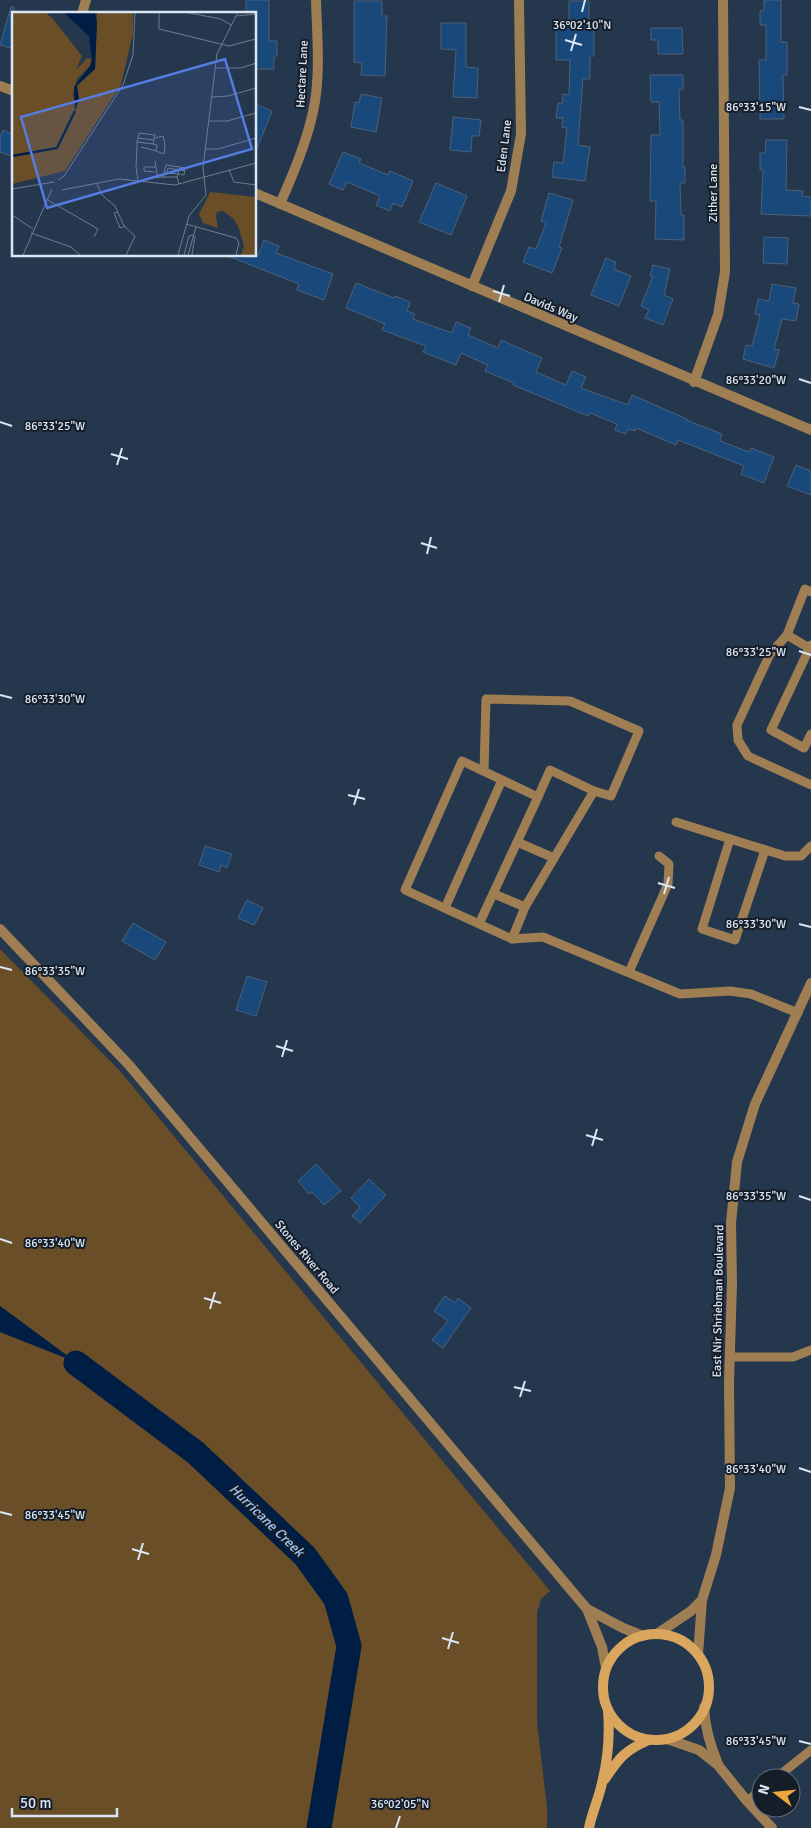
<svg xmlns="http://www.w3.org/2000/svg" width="811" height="1828" font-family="Signika,sans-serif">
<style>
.green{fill:#6a4e27}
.water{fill:#001e43}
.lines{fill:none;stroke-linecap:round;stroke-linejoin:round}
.river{stroke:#001e43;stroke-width:25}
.building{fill:#19487b;stroke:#4c6179}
.lane{stroke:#9e7e52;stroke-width:9}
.street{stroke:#9e7e52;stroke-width:10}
.secondary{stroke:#daa65e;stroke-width:10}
.ticks{fill:none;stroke:#dbe6f5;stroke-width:2}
.labels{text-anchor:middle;stroke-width:4;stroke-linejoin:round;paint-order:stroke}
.street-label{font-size:12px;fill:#dbe6f5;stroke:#151e28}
.water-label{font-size:14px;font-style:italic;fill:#9dc4f3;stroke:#151e28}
.inset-river{fill:none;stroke:#001e43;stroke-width:2.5}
.inset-road{fill:none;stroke:#6d7d90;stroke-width:1}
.view{fill:#567ce1;fill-opacity:0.15;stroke:#567ce1;stroke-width:2.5}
.inset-edge{fill:none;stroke:#dbe6f5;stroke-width:2.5}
.ticks-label{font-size:12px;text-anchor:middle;fill:#dbe6f5;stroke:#151e28;stroke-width:4;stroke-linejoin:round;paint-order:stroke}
</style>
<rect width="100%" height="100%" fill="#24374d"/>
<polygon class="green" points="0,949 120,1071 550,1591 541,1599 537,1613 537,1723 547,1807 547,1828 0,1828 0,1332 74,1361 0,1306"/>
<polygon class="water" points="0,1306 76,1362 0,1332"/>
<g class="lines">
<polyline class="river" points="76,1363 196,1453 305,1556 336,1599 349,1646 319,1828"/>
</g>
<g class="building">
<polygon points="246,0 269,0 269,41 277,41 277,56 274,56 274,69 255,69 255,14 246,14"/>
<polygon points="764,0 781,0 781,42 787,42 787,75 783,75 784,119 760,119 759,60 766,60 766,25 760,25 760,11 764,11"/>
<polygon points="354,1 382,1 382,16 387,16 385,76 361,75 362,63 354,62"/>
<polygon points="569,1 589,1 589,23 594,23 594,56 590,56 590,79 583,79 578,145 590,147 585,181 552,177 554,162 563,163 567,128 562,127 563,118 556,118 558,103 562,104 563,94 569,95 570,60 556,60 556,20 569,20"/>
<polygon points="11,7 14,7 14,49 0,45"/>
<polygon points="441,23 466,23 466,67 478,68 477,98 453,97 456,50 441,49"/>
<polygon points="651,28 682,28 683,54 658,54 658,40 651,40"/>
<polygon points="650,75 683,75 683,89 679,90 680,120 683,120 683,167 685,167 685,183 680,183 681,215 684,215 684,240 655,239 656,201 650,201 651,135 660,135 659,102 651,102"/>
<polygon points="361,94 382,98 376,132 351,127 355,102 359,103"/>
<polygon points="255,104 272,111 256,151 255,151"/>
<polygon points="453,117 481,120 479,136 472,136 471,152 450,150"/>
<polygon points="3,130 14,135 14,157 0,152 0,137"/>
<polygon points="766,140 787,140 786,190 803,191 802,196 811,197 811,216 761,214 763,170 760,170 760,153 765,153"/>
<polygon points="343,152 361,159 359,163 388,175 390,171 413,181 402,207 393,203 390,211 376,205 380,196 347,182 343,190 329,184"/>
<polygon points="436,183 467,196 451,235 419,222"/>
<polygon points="549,193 573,200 559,247 562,248 552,273 523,262 529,247 536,249 546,223 541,221"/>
<polygon points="764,237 788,238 787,264 763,263"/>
<polygon points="264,240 279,246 276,253 333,274 324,300 297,290 299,284 228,256 258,255"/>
<polygon points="606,258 616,262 614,269 631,276 619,306 591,295"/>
<polygon points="653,265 670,269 664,295 673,299 663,325 645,318 649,310 641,306 653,276 650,276"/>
<polygon points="356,283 394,298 395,296 410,302 407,311 415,314 413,319 452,333 456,322 471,328 468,335 498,348 501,340 542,358 536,372 566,385 572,371 586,377 581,388 628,405 632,395 687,419 686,420 722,434 720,441 749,452 751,448 774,457 764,483 741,474 744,466 678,440 676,445 636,428 635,431 628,429 626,434 615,430 617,424 590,413 588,416 513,385 514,383 485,371 488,365 461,353 456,365 423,352 426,346 382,330 385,324 346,308"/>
<polygon points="772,284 796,288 793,303 799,304 796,321 782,319 774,349 779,350 774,368 743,359 746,345 752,346 760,315 755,314 758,299 769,301"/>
<polygon points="796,465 811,471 811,495 787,486"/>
<polygon points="205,846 232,854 227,868 221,865 219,872 199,865"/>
<polygon points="247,900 263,908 254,925 238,918"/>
<polygon points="133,923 166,942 155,960 122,941"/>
<polygon points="247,976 267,982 256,1016 236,1010"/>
<polygon points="316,1164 341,1191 324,1205 312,1192 309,1194 298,1181"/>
<polygon points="369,1179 386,1195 360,1223 352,1216 360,1207 351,1198"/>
<polygon points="445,1296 455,1303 458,1298 471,1308 443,1348 432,1340 448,1321 434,1311"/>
</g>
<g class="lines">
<g class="lane">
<polyline points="811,592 805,589 787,635 811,649"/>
<polyline points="787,635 770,654 737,725 738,740 748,756 811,785"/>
<polyline points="811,645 771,730 804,748 811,734"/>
<polyline points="484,771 486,699 570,701 639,731 611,796 594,791"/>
<polyline points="676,822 785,856 801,856 811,846"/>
<polyline points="730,839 702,929 735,940 765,850"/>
<polyline points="517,842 554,858"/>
<polyline points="494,894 525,907 512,939"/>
<polyline points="525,907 594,791 550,770 538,797"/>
<polyline points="445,908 502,780"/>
<polyline points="479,924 538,797 462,761 405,890 512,939 543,937 680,994 730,991 751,994 798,1013"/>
<polyline points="629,972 668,884 669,864 659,856"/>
<polyline points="730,1357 793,1357 811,1350"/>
<polyline points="776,1778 811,1750"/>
<polyline points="747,1801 761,1790"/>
</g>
<g class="street">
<polyline points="82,14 86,0"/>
<polyline points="0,86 14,91"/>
<polyline points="255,193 811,430"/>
<path d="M280,204C293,174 306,144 313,112C321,76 317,37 316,0"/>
<polyline points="472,286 511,191 521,134 519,0"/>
<polyline points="694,382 718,315 725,272 723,0"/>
<polyline points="0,929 129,1065 587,1609 602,1647 606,1668"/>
<polyline points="587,1609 623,1628 643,1636"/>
<polyline points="657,1634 691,1611 702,1600"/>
<polyline points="698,1655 702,1600 716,1555 730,1488 729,1382 732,1283 731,1223 737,1162 755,1104 811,983"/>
<path d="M704,1707C705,1728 710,1744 718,1764"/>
<polyline points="667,1739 699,1750 718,1765 747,1801 772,1828"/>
</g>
<g class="secondary">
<circle cx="656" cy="1687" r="53"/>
<path d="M605,1779C619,1758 625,1750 649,1740"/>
<path d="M589,1828C592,1812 599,1798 602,1783C608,1759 610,1735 608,1710"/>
</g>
</g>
<path class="ticks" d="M582,12L585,0M565,40L582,45M571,51L576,34M799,107L811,110M493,291L510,296M499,302L504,285M799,379L811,383M0,422L12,426M111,454L128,459M117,465L122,448M421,543L437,548M427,554L431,537M799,651L811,655M0,695L12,698M348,795L365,799M354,805L359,789M658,883L675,888M664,894L669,877M799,924L811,927M0,967L12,970M276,1046L293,1051M282,1057L287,1040M586,1135L603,1140M592,1146L597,1129M799,1196L811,1200M0,1239L12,1243M204,1298L221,1303M210,1309L215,1292M514,1387L531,1391M520,1397L525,1381M799,1468L811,1472M0,1512L12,1515M132,1549L149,1554M138,1560L143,1543M442,1638L459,1643M448,1649L453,1632M799,1741L811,1744M396,1828L400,1816"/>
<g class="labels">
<g class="street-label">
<text transform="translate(302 74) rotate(-87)" y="4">Hectare Lane</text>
<text transform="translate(504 146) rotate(-83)" y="4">Eden Lane</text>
<text transform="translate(713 193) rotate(-90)" y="4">Zither Lane</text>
<text transform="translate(551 307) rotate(23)" y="4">Davids Way</text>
<text transform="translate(307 1257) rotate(50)" y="4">Stones River Road</text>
<text transform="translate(718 1301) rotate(-89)" y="4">East Nir Shriebman Boulevard</text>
</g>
<g class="water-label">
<text transform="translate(267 1520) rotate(44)" y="5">Hurricane Creek</text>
</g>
</g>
<g transform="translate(12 12)">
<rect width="244" height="244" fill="#24374d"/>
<path d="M0,0H33L41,7L70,44L64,58L75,46L80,47L78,54L65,67L61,82L64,96L67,88L65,74L83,57L85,0H121V21L109,73L53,159L0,172ZM198,180L244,185V243H229L232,234L227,217L222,207L211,199L205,200L204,205L206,216L191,211L187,202Z" fill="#6a4e27"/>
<path d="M51,0H83L85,11L83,57L65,73L67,88L63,99L62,75L78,54L80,47L77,24Z" fill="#001e43"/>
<path class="inset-river" d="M0,144L45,136L63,99"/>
<path class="inset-road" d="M147,0V17L217,34L244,27M172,0L209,7L219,13M224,4L244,2M203,56H229L244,51M200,85L216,84L244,76M197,109H215L244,101M126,126L142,128M143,126L151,124L153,133L152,142L144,139M125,130L141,132L143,123L127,121L126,126L125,130V134L124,155L126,169M129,135L144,139L145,133L141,132M193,137H206L244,126M143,149L146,167M217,158L222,170L244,173M143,160L132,159V155H143M146,165H165L167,172M165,165L166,162L167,158L168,155L173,156L172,163L166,162L155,161L156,156L167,158L173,159M151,166L154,153L168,155M46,168L52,164L111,73L121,43L123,0M85,172L90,183L103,194L112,214L123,224L114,243M0,177L42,170M50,178L107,167L163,173L244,151M36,188L86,217L82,225M106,200L102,201L108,216L113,214M0,203L21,217M174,212L224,226L227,231L224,243M19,221L59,235L68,243M11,243L40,177M166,243L177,204L194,183L191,155L205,42L226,0M172,243L177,224L182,223M176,243L184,215M180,243L183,224"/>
<path class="view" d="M213,47L240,137L35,196L9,105Z"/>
<rect width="244" height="244" class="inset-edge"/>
</g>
<g class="ticks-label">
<text x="582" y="29">36°02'10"N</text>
<text x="756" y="111">86°33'15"W</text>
<text x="756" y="384">86°33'20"W</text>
<text x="55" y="430">86°33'25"W</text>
<text x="756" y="656">86°33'25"W</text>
<text x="55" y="703">86°33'30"W</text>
<text x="756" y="928">86°33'30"W</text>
<text x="55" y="975">86°33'35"W</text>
<text x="756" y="1200">86°33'35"W</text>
<text x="55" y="1247">86°33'40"W</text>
<text x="756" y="1473">86°33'40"W</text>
<text x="55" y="1519">86°33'45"W</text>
<text x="756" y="1745">86°33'45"W</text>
<text x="400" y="1808">36°02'05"N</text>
</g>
<g transform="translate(776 1793) rotate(286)"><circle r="24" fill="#151e28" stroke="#646e7a"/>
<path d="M0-4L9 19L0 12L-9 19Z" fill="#eda83b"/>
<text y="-8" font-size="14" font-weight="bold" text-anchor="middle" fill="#dbe6f5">N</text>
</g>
<path d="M12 1808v8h105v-8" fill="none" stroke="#dbe6f5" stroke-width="2.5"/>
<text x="20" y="1808" font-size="15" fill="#dbe6f5" stroke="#151e28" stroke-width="4" paint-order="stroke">50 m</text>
</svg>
